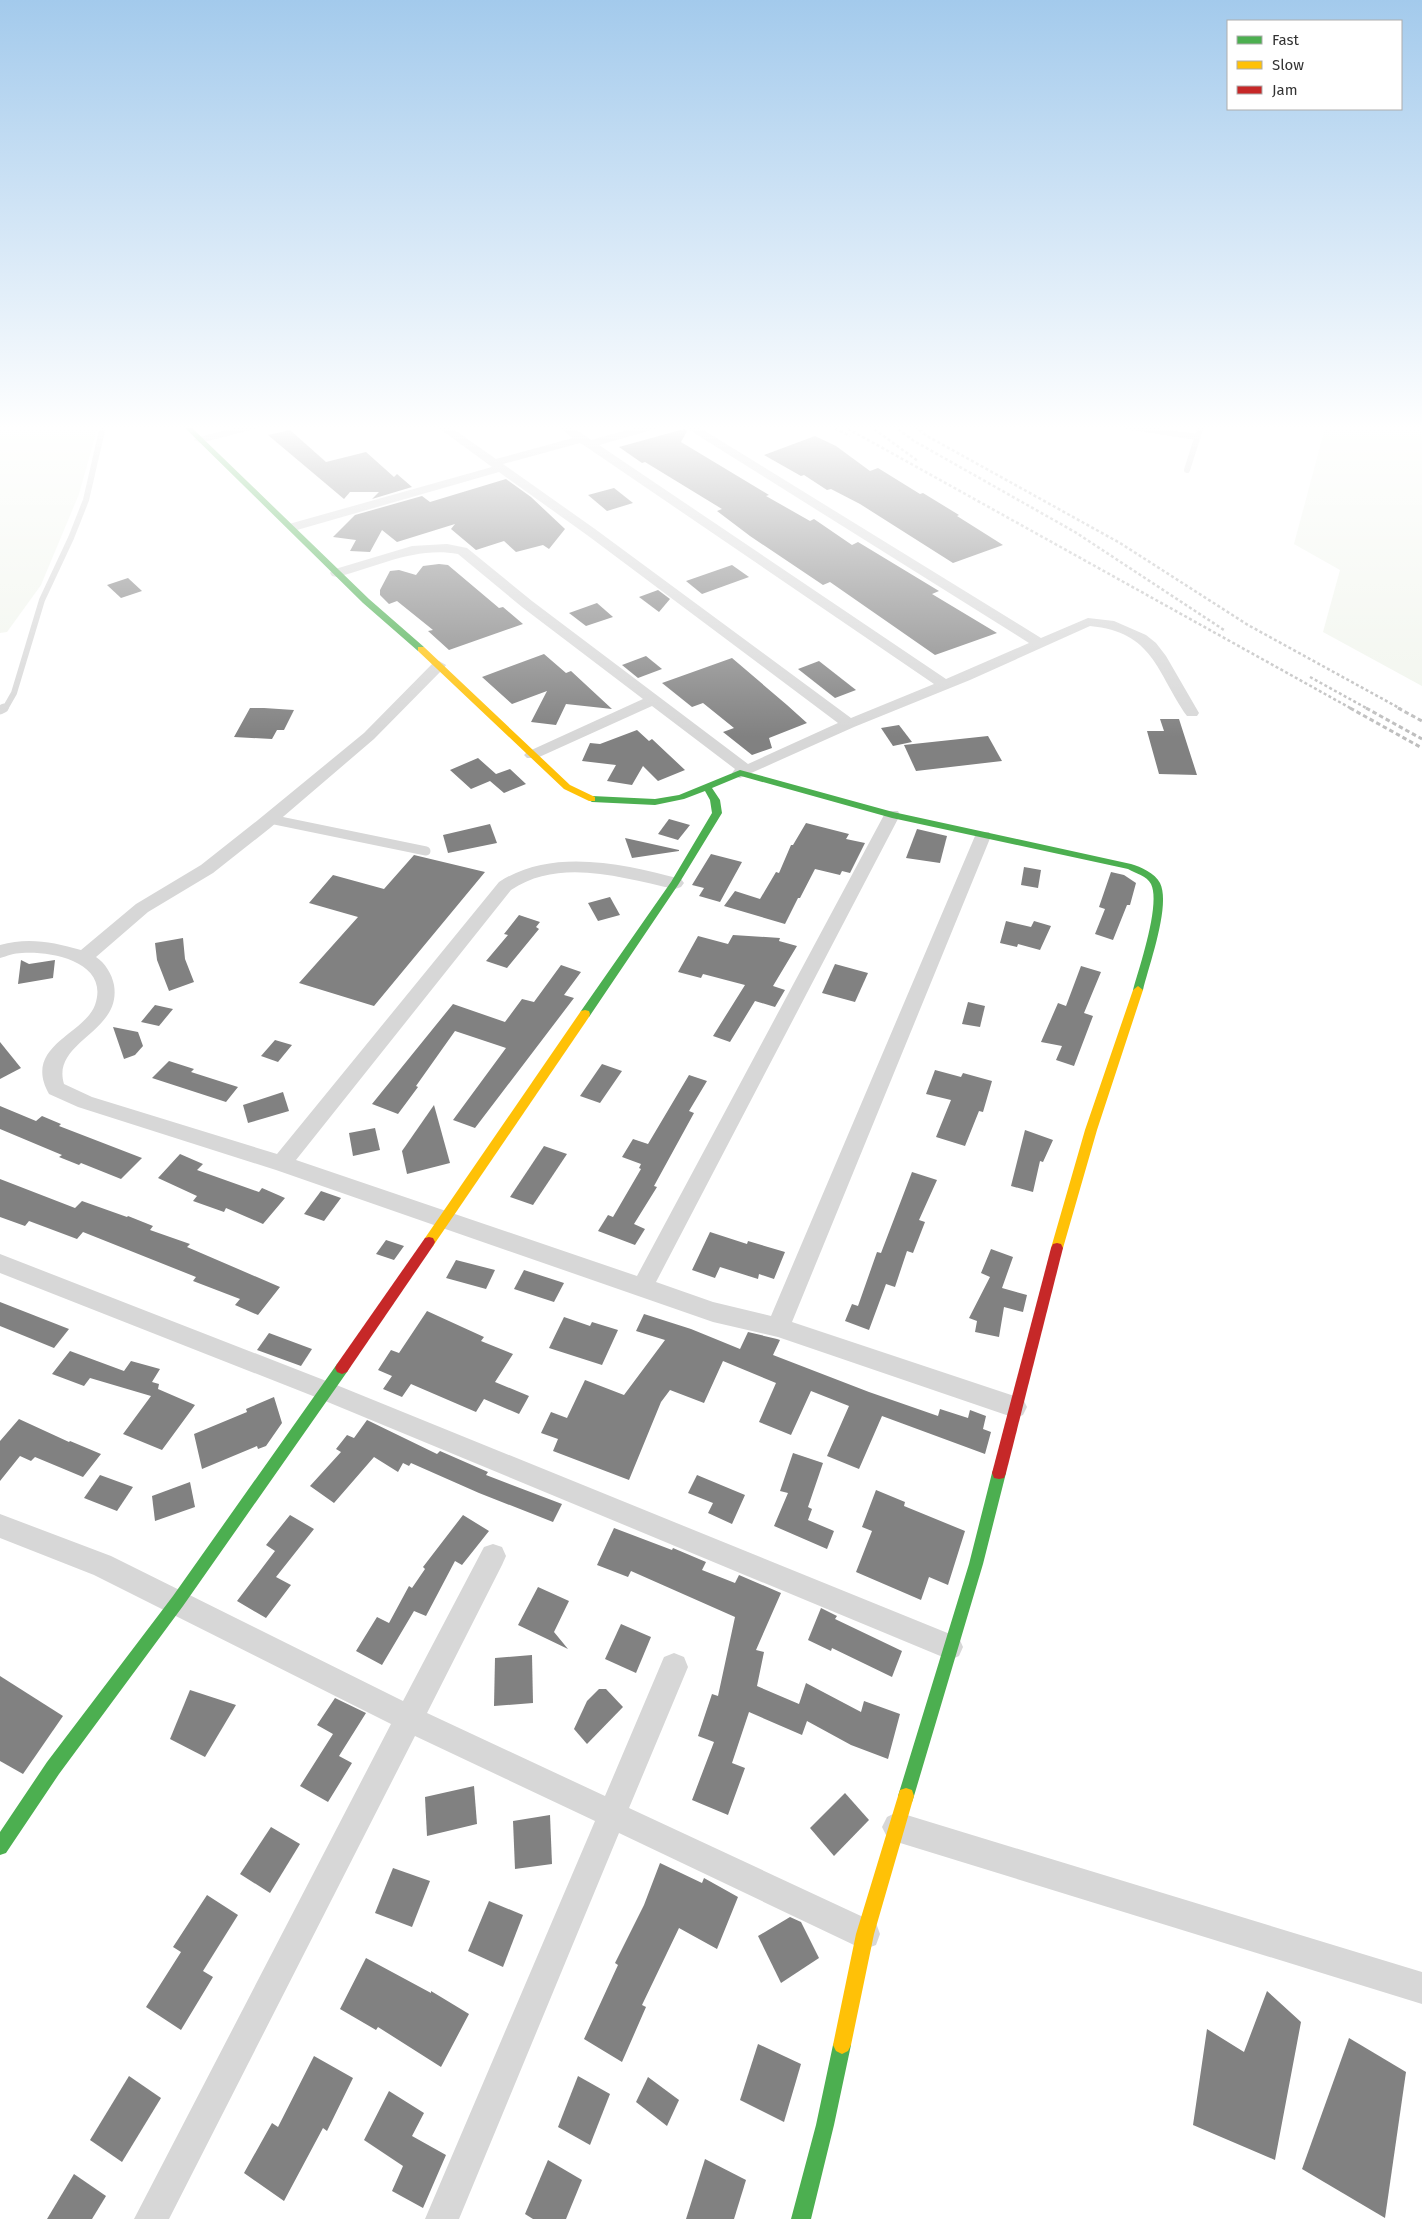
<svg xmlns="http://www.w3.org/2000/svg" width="1422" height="2219" font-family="'Fira Sans',sans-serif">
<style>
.green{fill:#f1f5ed}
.building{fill:#818181}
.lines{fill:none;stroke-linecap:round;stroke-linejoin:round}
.lane-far1{stroke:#d7d7d7;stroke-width:6}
.lane{stroke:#d7d7d7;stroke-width:9}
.street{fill:#d7d7d7;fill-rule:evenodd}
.fast{fill:#4caf50;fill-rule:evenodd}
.slow{fill:#ffc107;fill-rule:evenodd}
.jam{fill:#c62828;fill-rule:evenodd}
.rail-far1{stroke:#bebebe;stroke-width:2.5;stroke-dasharray:3 2.5;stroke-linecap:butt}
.rail{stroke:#bebebe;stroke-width:3;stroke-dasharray:4.5 3;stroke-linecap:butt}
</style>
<rect width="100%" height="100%" fill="#fff"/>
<g class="green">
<polygon points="0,426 98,426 79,494 41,585 7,632 0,633"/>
<polygon points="1333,426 1422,426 1422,686 1323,632 1340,570 1294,544 1325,428"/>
</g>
<g class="building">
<polygon points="684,429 687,431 681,442 769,495 766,496 810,521 814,519 852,545 858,542 939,591 932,594 997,633 935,655 830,582 823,585 750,536 717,511 722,509 645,462 642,463 619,447"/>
<polygon points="290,430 326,462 366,452 394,477 397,474 412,487 372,499 379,492 350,492 344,499 268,435"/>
<polygon points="815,436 836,446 870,471 878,468 920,494 923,493 959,515 957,516 1003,545 953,563 860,504 831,489 827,490 804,475 801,476 764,455"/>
<polygon points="506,479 531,497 565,529 549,549 543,545 516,552 504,541 476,550 451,529 455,524 397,542 382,530 370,552 350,551 356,540 333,537 355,515 422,496 430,502"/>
<polygon points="614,488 633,503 607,511 588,495"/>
<polygon points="439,564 448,565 499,608 503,607 523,624 449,650 428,631 433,630 397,601 389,604 380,595 380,590 390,571 399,570 416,575 423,566"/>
<polygon points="732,565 749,577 702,594 686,581"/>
<polygon points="128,578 142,591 121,598 107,585"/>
<polygon points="658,590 670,599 659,612 639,597"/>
<polygon points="597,603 613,617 586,626 569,613"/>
<polygon points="544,654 566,673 571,671 612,709 566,704 556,725 531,722 547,691 512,704 482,677"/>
<polygon points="646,656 662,669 638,678 622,665"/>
<polygon points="732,658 787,705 807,723 769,738 772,748 752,755 723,732 734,728 703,703 692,707 662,683"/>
<polygon points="819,661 856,690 835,698 798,669"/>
<polygon points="250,708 264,708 294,710 284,730 277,730 272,739 234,737"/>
<polygon points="1160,719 1179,719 1197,775 1159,774 1147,731 1164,731"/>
<polygon points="899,725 912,742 893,746 881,728"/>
<polygon points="637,730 649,741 652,739 685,770 658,781 643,766 632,785 607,781 616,765 582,761 590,743 600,744"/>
<polygon points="988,736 1002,761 916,771 904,745"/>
<polygon points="478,758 496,774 510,769 526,784 504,793 490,781 471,789 450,770"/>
<polygon points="669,819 690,825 678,840 658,834"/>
<polygon points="806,823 849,834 846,839 865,843 850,873 842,871 840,875 815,869 800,898 798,898 785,924 724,906 735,891 760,899 776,872 779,873 791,845 793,845"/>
<polygon points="490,824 497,843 448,853 443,835"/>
<polygon points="917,829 947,836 940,863 906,858"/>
<polygon points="625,838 679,850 679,851 632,858"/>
<polygon points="711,854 742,862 720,902 699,896 704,888 692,885"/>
<polygon points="414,855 485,872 374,1006 299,983 358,917 309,903 333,875 384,889"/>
<polygon points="1024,867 1041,870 1038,888 1021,885"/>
<polygon points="1111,872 1124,875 1136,883 1130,905 1127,905 1113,940 1095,934 1105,909 1099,907"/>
<polygon points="610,897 620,915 598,921 588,903"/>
<polygon points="519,915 540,922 536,927 539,929 507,968 486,961 508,935 504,934"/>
<polygon points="1006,921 1031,927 1034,921 1051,926 1040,950 1018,944 1017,947 1000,943"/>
<polygon points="733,935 780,938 779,941 797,946 773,986 785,990 775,1007 755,1001 730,1042 713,1036 745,985 703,974 701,978 678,972 698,936 728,944"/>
<polygon points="183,938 185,959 194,982 169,991 157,960 155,943"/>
<polygon points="21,960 29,964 55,960 53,978 18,984"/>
<polygon points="835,964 868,973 855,1002 822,993"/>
<polygon points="561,965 581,972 564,995 574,998 475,1128 453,1120 506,1048 455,1031 416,1086 418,1087 398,1114 372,1104 453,1004 505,1022 522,999 534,1002"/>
<polygon points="1081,966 1101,972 1084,1013 1093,1016 1074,1066 1056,1060 1062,1046 1041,1042 1058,1003 1066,1006"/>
<polygon points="968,1002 985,1006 980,1027 962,1024"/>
<polygon points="155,1005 173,1009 159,1026 141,1022"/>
<polygon points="113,1027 138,1032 143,1046 135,1055 124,1059"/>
<polygon points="275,1040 292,1045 278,1062 261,1056"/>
<polygon points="0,1042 21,1068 0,1079"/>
<polygon points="169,1061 194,1069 191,1072 238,1087 226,1102 152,1078"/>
<polygon points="602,1064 622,1071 600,1103 580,1096"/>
<polygon points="935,1070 961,1077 963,1073 992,1081 983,1112 979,1111 965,1146 936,1137 951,1100 926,1094"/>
<polygon points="689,1075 707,1081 689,1111 694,1113 654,1186 657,1187 634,1224 645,1229 635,1245 598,1231 608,1215 613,1217 641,1169 639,1168 641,1164 622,1157 633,1139 648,1144"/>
<polygon points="283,1092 289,1111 248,1123 243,1105"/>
<polygon points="434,1105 450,1163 407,1174 402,1151"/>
<polygon points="0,1106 36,1121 42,1116 61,1124 59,1126 142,1158 121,1179 81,1163 79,1165 59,1157 62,1155 0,1129"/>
<polygon points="375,1128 380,1150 353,1156 349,1133"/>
<polygon points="1025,1130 1053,1140 1043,1162 1040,1161 1033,1192 1011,1186"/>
<polygon points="544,1146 567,1154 533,1205 510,1197"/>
<polygon points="180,1154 203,1164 197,1170 259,1192 262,1188 285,1198 263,1224 226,1208 224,1212 193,1201 197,1196 158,1178"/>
<polygon points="912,1172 937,1180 919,1220 925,1222 913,1253 907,1251 895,1287 886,1284 869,1330 845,1321 852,1304 858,1306 877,1252 881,1253"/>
<polygon points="0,1179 75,1208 82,1201 127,1217 128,1216 153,1226 150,1230 190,1244 187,1247 280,1287 258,1315 235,1305 240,1299 193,1281 196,1277 83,1232 77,1239 29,1221 25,1226 0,1217"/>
<polygon points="321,1191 341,1198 324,1221 304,1214"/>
<polygon points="710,1232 747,1244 748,1241 785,1252 774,1279 759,1274 758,1279 720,1267 715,1278 692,1270"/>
<polygon points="386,1240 404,1246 394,1260 376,1254"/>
<polygon points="991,1249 1013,1257 1002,1288 1027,1295 1023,1312 1004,1307 999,1337 975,1332 977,1321 969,1318 990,1277 981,1273"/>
<polygon points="456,1260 495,1270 486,1289 446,1278"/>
<polygon points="524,1270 564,1283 554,1302 514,1289"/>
<polygon points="0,1302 69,1329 54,1348 0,1326"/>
<polygon points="427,1311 484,1337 481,1341 513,1354 495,1382 529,1396 519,1414 484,1399 476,1412 411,1384 402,1397 383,1389 392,1376 378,1370 391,1350 399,1353"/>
<polygon points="644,1314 691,1329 740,1349 748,1332 777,1339 780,1340 773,1355 869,1392 938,1416 940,1409 968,1418 970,1410 986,1416 983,1429 991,1432 985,1454 882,1416 859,1469 827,1456 849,1406 811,1391 791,1435 759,1422 776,1383 723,1361 704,1403 670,1390 661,1402 629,1480 553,1451 558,1439 541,1433 551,1412 567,1418 585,1380 624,1395 665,1340 636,1331"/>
<polygon points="564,1317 590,1326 592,1322 618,1330 602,1365 549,1348"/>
<polygon points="269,1333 312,1349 301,1366 257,1350"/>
<polygon points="70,1351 124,1371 131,1361 160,1369 152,1382 159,1384 158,1389 195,1405 162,1450 123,1434 151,1396 90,1378 84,1386 52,1374"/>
<polygon points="274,1397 282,1423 266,1446 258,1449 257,1446 202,1469 194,1434 247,1412 246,1409"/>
<polygon points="19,1419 69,1442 70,1441 101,1454 83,1477 35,1457 31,1461 20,1456 0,1481 0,1441"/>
<polygon points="367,1420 437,1454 440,1451 488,1472 486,1475 562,1504 553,1522 479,1493 411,1463 409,1466 403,1463 398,1472 374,1457 334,1503 310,1486 341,1452 336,1449 347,1435 354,1438"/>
<polygon points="793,1453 823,1463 808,1507 812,1509 808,1520 834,1531 827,1549 774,1526 788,1493 780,1491"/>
<polygon points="100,1475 133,1487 117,1511 84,1498"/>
<polygon points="697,1475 745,1495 732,1524 708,1513 713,1503 688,1493"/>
<polygon points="190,1482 195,1507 155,1521 152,1496"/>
<polygon points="876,1490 905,1502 904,1506 965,1531 948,1585 929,1577 921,1600 856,1572 872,1531 862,1527"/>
<polygon points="290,1515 314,1529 276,1577 291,1585 266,1618 237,1601 275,1551 266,1545"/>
<polygon points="463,1515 489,1531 462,1565 455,1561 426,1616 414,1611 382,1665 356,1651 377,1617 389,1623 409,1586 412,1588 425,1569 423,1567"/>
<polygon points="614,1528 672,1550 673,1548 706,1562 702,1570 735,1583 739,1575 781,1593 756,1650 764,1652 757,1686 799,1704 806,1683 861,1712 864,1701 900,1714 888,1759 851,1745 807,1721 802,1735 749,1712 732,1763 745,1768 728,1815 692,1800 714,1742 698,1736 712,1694 718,1696 735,1617 631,1571 628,1577 597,1565"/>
<polygon points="538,1587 569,1601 554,1632 568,1649 518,1625"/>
<polygon points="821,1608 837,1616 835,1619 902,1651 892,1677 832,1648 831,1651 808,1640"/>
<polygon points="621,1624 651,1637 636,1673 605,1659"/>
<polygon points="532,1655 533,1703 494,1706 495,1658"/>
<polygon points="0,1676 63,1716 23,1774 0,1761"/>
<polygon points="599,1689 606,1689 623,1707 587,1744 574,1729 587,1701"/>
<polygon points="190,1690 236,1705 205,1757 170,1739"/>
<polygon points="335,1698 366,1713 339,1756 352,1763 328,1802 300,1786 333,1734 317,1725"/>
<polygon points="474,1786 477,1824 427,1836 425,1797"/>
<polygon points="845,1793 869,1820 834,1856 810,1828"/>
<polygon points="550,1815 552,1864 515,1869 513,1821"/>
<polygon points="271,1827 300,1844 270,1893 240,1874"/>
<polygon points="660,1863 702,1883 704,1878 738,1897 717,1949 679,1928 642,2005 646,2007 622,2062 584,2039 618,1965 615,1963 644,1905"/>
<polygon points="393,1868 430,1881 412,1927 375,1913"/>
<polygon points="207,1895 238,1915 203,1971 213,1977 181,2030 146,2007 181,1952 173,1947"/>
<polygon points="489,1901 523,1915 503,1967 468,1951"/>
<polygon points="790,1917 801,1922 819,1958 781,1983 758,1936"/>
<polygon points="366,1958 431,1993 431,1991 469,2014 441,2067 378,2027 376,2030 340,2009"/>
<polygon points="1267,1991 1301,2022 1275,2160 1193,2125 1207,2029 1244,2052"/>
<polygon points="1349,2038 1406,2072 1385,2218 1302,2169"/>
<polygon points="758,2044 801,2064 784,2122 740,2100"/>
<polygon points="314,2056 353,2078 327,2131 323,2128 284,2201 244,2173 272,2123 278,2127"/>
<polygon points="129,2076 161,2098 122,2162 90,2140"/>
<polygon points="578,2076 610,2094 590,2145 558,2127"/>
<polygon points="648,2077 679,2100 667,2126 636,2102"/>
<polygon points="389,2091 424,2113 412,2136 446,2155 423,2208 392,2191 403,2166 364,2140"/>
<polygon points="705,2159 746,2180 734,2219 686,2219"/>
<polygon points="548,2160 582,2180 566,2219 533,2219 525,2214"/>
<polygon points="74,2174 106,2196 92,2219 47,2219"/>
</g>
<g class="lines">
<g class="lane-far1">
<polyline points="1125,426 1197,437"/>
<polyline points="1187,470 1201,426"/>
<polyline points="2,709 6,707 14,693 42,600 71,538 86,500 103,426"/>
</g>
<g class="lane">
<polyline points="0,710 4,708"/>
<polyline points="270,819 426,851"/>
</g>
<g class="street">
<polygon points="241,426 261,426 259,428 200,443 194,440 196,438"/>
<path d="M436,426H449L496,459L573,438L557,426H571L591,440L642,426H661L659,428L599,445L946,679L1029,643L683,426H697L1041,638L1088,618L1114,621L1146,635L1156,643L1166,656L1199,713L1197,716H1187C1156,672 1154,632 1090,626L970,680L854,727L740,778L734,776L732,773L735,769L652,706L537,758H527L524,755L527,752L643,699L522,607L458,554C416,546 377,567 337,577L332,576L330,573L332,570L412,546L447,544L467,548L532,601L748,764L838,723L587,535L499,472L297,530L293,531L287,527L289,524L492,467ZM580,443L585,446L934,684L851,718L595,529L503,464Z"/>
<path d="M439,661L446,665L444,668L374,739L270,828L213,873L148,912L96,957C105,963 112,974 114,985C122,1033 51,1041 64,1084L92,1097L277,1154L499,882C552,847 624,864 681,879L684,883L681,887L675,889C622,878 560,857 511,890L296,1160L637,1276L884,815L886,811H898L900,815L656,1282L713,1302L771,1316L975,836L977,832H989L991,836L792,1322L1023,1399L1027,1407L1023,1415L1015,1418L778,1337L713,1322L276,1170L78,1107L49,1094C22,1046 84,1035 95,1005C110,962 52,951 22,953C14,953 7,956 0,958V945C28,937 53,942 81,950L136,904L201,865L258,820L364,733L434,662Z"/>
<polygon points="0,1254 334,1384 950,1634 959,1638 963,1647 959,1656 950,1660 318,1398 0,1273"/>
<polygon points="0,1514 111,1556 403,1701 484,1547 493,1544 502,1547 506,1556 502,1565 427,1713 605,1796 664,1657 674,1653 684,1657 688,1667 629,1808 876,1923 880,1934 876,1945 865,1949 854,1945 619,1833 459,2219 425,2219 595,1821 415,1736 169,2219 134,2219 391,1724 94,1575 0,1538"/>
<polygon points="897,1812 1422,1972 1422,2004 897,1842 887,1837 882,1827 887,1817"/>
</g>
<g class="fast">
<polygon points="183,426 190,426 369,599 424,647 424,651 418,651 363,603"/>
<path d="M740,770L893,812L1131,864C1141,867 1155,873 1160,883C1171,905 1149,965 1143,990L1138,994L1133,990C1139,968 1161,904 1151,884C1147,876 1135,873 1128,869L892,818L741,776L712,788L720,800L722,813L678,885L589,1017H581L580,1014L581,1011L671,882L712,813L710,800L705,791L684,799L655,805L592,802L587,799L592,796L655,799L679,795Z"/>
<polygon points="342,1362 347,1364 349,1368 347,1372 183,1606 59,1774 6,1853 0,1855 0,1832 47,1762 173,1596 337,1364"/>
<polygon points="999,1467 1004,1468 1006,1473 983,1564 914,1796 912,1802 906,1804 900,1802 898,1796 969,1564 992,1473 994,1468"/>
<polygon points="842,2036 848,2039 851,2045 834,2125 811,2219 791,2219 816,2125 833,2045 836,2039"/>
</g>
<g class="slow">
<polygon points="418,647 424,647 570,785 595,797 595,801 589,801 564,789 418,651"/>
<polygon points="1138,986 1143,990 1097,1130 1063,1248 1061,1252 1057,1253 1053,1252 1051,1248 1085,1130 1133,990"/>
<polygon points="585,1010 589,1011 590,1014 589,1017 433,1246 429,1247 425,1246 423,1242 425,1238 581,1011"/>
<polygon points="906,1788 912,1790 914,1796 874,1934 851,2045 848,2051 842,2054 836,2051 833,2045 856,1934 898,1796 900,1790"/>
</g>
<g class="jam">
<polygon points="429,1237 433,1238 435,1242 433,1246 347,1372 342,1374 337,1372 335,1368 337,1364 425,1238"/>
<polygon points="1057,1243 1061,1244 1063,1248 1006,1473 1004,1478 999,1479 994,1478 992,1473 1051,1248 1053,1244"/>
</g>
<g class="rail-far1">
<polyline points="830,426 850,436"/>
<polyline points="843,426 1352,709"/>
<polyline points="870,426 918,461"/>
<polyline points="894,426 914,441 1075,532 1224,630"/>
<polyline points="915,426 927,436 1120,543 1248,625 1401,709"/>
<polyline points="1310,677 1368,709"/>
</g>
<g class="rail">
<polyline points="1350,708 1422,748"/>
<polyline points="1366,708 1422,739"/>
<polyline points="1398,708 1422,721"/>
</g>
</g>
<linearGradient id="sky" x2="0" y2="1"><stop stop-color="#a3caec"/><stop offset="0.58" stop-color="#fff"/><stop offset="1" stop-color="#fff" stop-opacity="0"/></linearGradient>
<rect width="1422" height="737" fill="url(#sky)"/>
<rect x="1227" y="20" width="175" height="90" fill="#ffffff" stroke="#adadad"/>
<rect x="1237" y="36" width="25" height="8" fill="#4caf50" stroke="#adadad"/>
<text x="1272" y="45" font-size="15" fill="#333333">Fast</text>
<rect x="1237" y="61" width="25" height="8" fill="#ffc107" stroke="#adadad"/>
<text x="1272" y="70" font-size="15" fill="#333333">Slow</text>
<rect x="1237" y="86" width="25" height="8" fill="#c62828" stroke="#adadad"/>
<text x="1272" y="95" font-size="15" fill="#333333">Jam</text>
</svg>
